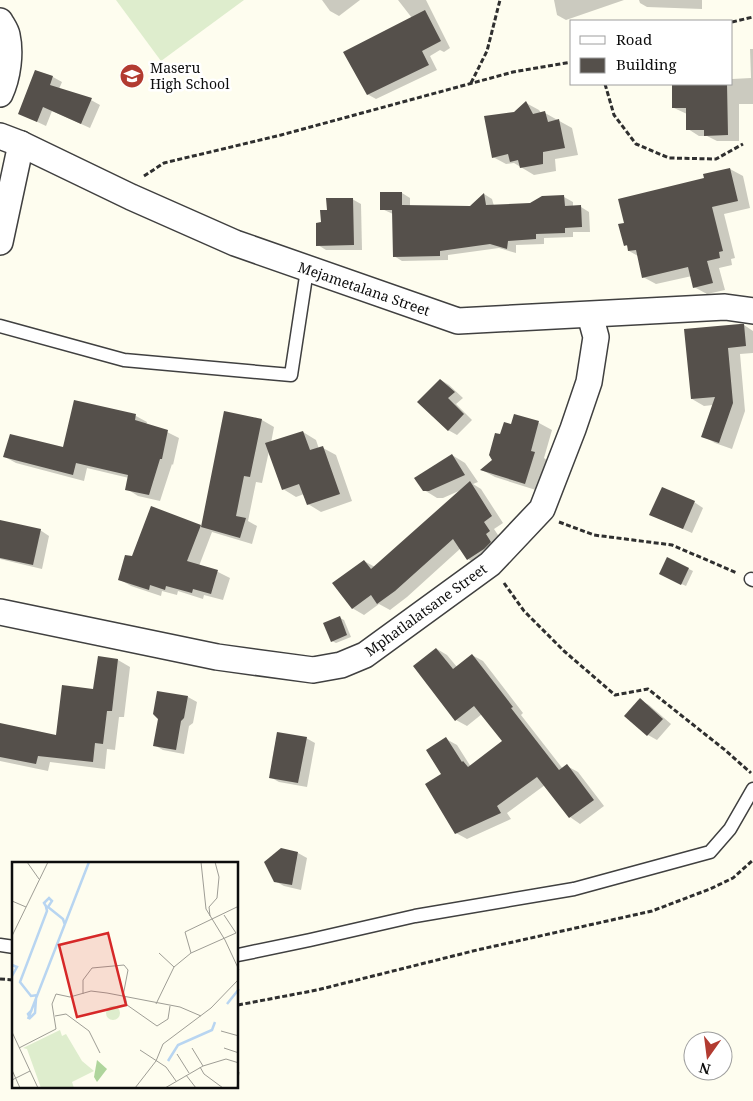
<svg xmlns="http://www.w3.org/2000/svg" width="753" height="1101" font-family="'Noto Serif',serif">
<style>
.pitch{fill:#deedcd}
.shadow{fill:#0003}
.building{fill:#55504b}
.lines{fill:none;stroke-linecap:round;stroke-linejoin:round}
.lane-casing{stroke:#404040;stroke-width:15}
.street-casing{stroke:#404040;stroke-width:28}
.path{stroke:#2f2f2f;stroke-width:3;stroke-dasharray:5 2.5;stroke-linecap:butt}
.lane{stroke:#fff;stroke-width:12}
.street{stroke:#fff;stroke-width:25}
.labels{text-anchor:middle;stroke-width:5;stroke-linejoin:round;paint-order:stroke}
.poi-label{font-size:14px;fill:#0d0d0d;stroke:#fff;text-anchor:start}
.street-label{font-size:14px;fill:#0d0d0d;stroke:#fff}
.inset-river{fill:none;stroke:#b8d5f1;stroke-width:2.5}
.inset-road{fill:none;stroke:#9e9d95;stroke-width:1}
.view{fill:#d62828;fill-opacity:0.15;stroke:#d62828;stroke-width:2.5}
.inset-edge{fill:none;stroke:#0d0d0d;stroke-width:2.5}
</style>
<rect width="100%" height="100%" fill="#fefdef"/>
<polygon class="pitch" points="116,0 244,0 161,61"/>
<g class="shadow">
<polygon points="322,0 360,0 339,16 330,11"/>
<polygon points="398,0 426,0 450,48 444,52 440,50 430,56 437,70 376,99 367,94 412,18"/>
<polygon points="554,0 624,0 566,20 557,15"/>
<polygon points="639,0 702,0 702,9 647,7 640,3"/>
<polygon points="750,49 753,49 753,104 739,104 739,141 717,141 707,136 699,136 688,129 687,114 674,108 673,84 732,84 732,79 751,78"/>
<polygon points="35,71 53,77 62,82 59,89 91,100 100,105 90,128 52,111 46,126 29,118"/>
<polygon points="526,103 539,110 541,113 545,113 572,128 578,155 555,159 556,171 534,175 514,163 506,164 493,157 514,114"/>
<polygon points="730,169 743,176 750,208 724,214 735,258 731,259 732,265 719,268 725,290 707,294 694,287 692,276 656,284 643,277 638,256 629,251 629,247 625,245 626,224 705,179"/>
<polygon points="402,193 410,198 410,206 470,207 484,194 492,199 494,206 530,204 564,197 573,202 573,207 581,207 589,212 590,232 573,232 573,237 544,238 544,244 516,245 516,253 499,248 448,255 448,260 402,261 394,256 393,214 382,209"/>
<polygon points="352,199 361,204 362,250 326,250 318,245 322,224 328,211"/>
<polygon points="744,325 753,331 753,353 740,354 745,411 732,449 715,443 703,436 713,405 704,406 692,399"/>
<polygon points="441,380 449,385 463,398 456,404 472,420 457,435 448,430"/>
<polygon points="225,413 262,420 274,427 271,443 303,432 316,440 319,449 323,448 336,455 352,501 321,512 308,504 304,494 296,497 283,489 269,451 262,483 256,482 248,521 257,526 252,544 212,532 199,566 218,572 230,578 223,600 204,595 203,599 178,591 177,595 162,591 161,596 131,586 119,579 132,558 200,526 203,527"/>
<polygon points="515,415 539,423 552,430 544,458 548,461 539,491 495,477 482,470 493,460 501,436 512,425"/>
<polygon points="136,416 147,422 146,425 167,432 179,438 173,465 172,464 160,501 138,496 127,489 129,478 87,468 84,481 16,463 5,457 64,449"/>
<polygon points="452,455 465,463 478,482 473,484 481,489 503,523 494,529 500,538 479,566 468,559 461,548 407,597 390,610 379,604 364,615 352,608 364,561 375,567 461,490 443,498 437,498 424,490"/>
<polygon points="694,502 703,508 692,533 651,515"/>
<polygon points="0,522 40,530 49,536 42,569 0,559"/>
<polygon points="668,559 693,571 686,586 664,576"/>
<polygon points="340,618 344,620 351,637 336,643 332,641"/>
<polygon points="437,649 447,655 457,667 472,655 483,661 523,713 521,715 563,769 567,766 578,772 604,806 580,824 570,817 545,785 507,813 511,819 467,839 456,833 443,775 446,739 457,745 471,767 503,741 482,714 467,726 456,720"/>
<polygon points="99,658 118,660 130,667 124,717 119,717 115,750 107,749 105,769 50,762 48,771 0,761 0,725 57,736 95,690"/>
<polygon points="188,697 197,702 193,723 189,726 184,754 163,750 154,745 159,718"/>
<polygon points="640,700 649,705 671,724 657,740 648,735 626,716"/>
<polygon points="306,738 315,743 307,787 279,782 270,777"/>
<polygon points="298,853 307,858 301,890 284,886 275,881"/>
</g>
<g class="building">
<polygon points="425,10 441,41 422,51 429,65 367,95 343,52"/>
<polygon points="35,70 53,76 50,85 92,98 81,124 43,107 37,122 18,114"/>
<polygon points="672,84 727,84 728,135 704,136 704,130 686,130 686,108 672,108"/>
<polygon points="526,101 533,114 545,111 548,122 559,119 565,148 543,152 543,164 520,168 518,160 510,162 508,154 492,158 484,116 514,112"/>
<polygon points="730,168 738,201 712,207 723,251 719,252 720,258 707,261 713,283 693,288 688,267 642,278 636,250 628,251 627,245 624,246 618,224 624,223 618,199 704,178 703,174"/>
<polygon points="380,192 402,192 402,205 470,206 484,193 486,205 530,203 542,196 564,195 565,206 581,205 582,227 565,228 565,233 536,234 536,239 508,241 507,249 490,244 440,251 440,256 393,257 392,210 380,210"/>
<polygon points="326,198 353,198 354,245 316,246 316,223 321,222 320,210 327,210"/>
<polygon points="740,324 744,324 746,346 728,348 733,403 719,443 701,437 715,397 691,399 684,329"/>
<polygon points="440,379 455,392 448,398 464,414 448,431 417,402"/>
<polygon points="74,400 136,414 135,420 168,430 162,459 160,459 149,495 125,490 128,475 76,463 73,475 3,457 10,434 63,447"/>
<polygon points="224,411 262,419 250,477 244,476 236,516 246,518 240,538 201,527"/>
<polygon points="514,414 539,421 531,451 535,452 525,484 480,470 492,460 489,455 495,433 500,434 504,422 511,424"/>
<polygon points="303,431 310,450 323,446 340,494 307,505 299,484 282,490 265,443"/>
<polygon points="452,454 465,475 429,491 423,491 414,478"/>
<polygon points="470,481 492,516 484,522 490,531 486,534 491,542 484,549 467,560 453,539 395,591 377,604 371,595 352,609 332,583 364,560 371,569"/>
<polygon points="662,487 695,501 683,529 649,515"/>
<polygon points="151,506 201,525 187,561 218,570 211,594 193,589 192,593 166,586 165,590 150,585 149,590 118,580 125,555 132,556"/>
<polygon points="0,520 41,529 33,565 0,558"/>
<polygon points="667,557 689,568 681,585 659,574"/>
<polygon points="340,616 347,635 331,642 323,623"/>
<polygon points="436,648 453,669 472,654 513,707 511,708 559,770 567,764 594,800 569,818 537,777 497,806 501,813 455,834 425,784 441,774 426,750 446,737 462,762 463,761 468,767 502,741 474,706 455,721 413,666"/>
<polygon points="98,656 118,659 112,711 107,711 103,744 95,743 93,762 38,756 36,764 0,757 0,723 56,735 62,685 93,689"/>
<polygon points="157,691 188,696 184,718 181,721 176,750 153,746 158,719 153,714"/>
<polygon points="640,698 663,719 647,736 624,716"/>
<polygon points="277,732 307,737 298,783 269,778"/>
<polygon points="281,848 298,852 292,885 274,882 264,862"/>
</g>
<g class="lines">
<defs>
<g id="lane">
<polyline points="0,326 124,360 291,375 307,270"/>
<polyline points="751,579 753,580"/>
<polyline points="0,945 14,947"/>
<polyline points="238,955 310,940 415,916 574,889 710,852 730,829 753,789"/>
</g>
<g id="street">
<path d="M0,21C2,25 6,30 7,35C11,53 8,77 0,94"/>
<polyline points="0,136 21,144 131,197 235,243 458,321 725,307 753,311"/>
<polyline points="0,242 21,144"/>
<polyline points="0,612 217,657 313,670 341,665 365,655 490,564 542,509 573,429 589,382 596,337 590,315"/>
</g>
</defs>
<use href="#lane" class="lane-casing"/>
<use href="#street" class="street-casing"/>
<g class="path">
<polyline points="732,22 753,17"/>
<polyline points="471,83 487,51 500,0"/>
<polyline points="605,84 614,115 636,144 669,158 716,159 743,144"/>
<polyline points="144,176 164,163 281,135 513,72 572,62"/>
<polyline points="559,522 594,535 672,545 737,573"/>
<polyline points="504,583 524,611 564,651 615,695 648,689 725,750 751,773"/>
<polyline points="0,979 14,980"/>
<polyline points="238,1005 317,990 477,950 652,911 710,889 733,878 753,860"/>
</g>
<use href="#lane" class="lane"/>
<use href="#street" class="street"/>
</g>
<defs>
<symbol id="school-disc" viewBox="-11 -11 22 22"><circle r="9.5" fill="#b23b31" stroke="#fff"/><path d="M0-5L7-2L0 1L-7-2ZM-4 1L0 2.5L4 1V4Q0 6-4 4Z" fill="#fff"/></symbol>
</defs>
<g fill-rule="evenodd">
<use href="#school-disc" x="118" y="62" width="28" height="28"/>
</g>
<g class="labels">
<g class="poi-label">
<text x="150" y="73">Maseru<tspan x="150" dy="16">High School</tspan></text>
</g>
<g class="street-label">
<text transform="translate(364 289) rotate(19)" y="5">Mejametalana Street</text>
<text transform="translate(426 610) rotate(-36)" y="5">Mphatlalatsane Street</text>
</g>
</g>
<g transform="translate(12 862)">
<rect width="226" height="226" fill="#fefdef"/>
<path d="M85,198L95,207L85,220L82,215Z" fill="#afd59c"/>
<path d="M94 151a7 7 0 1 1 14 0a7 7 0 1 1-14 0ZM48,168L50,174L54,172L70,199L82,209L60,220L62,226H29L15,187L11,186Z" fill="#deedcd"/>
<path class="inset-river" d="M35,46L32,41L37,36L40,39L36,45L51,57L53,63M0,103L5,105L0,114M26,133L19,134L8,120L35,49L34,45M215,142L227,127M20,148L16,152L18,156L23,151L24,137M16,157L77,0M156,199L166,183L200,168L203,160"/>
<path class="inset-road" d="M15,0L27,17M189,0L194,47L213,78L227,108M0,39L14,45M198,54L197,45L205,36L207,15L203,0M0,74L36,0M147,91L162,105M179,91L173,70L227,44M71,132V118L80,106L112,103L116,108L111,134M113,134L115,143L145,164L156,157L158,144M144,142L162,105L179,91L224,71L212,53M43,154L54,152L77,169L88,191M209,169L227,174M0,170L26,226M7,186L44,167L40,142L44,132L58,135L79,129L95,131L168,145L189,154M180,186L191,204M212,186L227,191M128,188L154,205L164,219M165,192L177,211M188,205L192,212L211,226M0,208L8,226M174,213L184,226M0,218L18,209M123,226L144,199L151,182L199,146L226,118M153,226L191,204L214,197L227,201M225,226L227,210"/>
<path class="view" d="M96,71L114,143L65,155L47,83Z"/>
<rect width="226" height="226" class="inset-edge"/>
</g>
<rect x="570" y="20" width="162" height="65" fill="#ffffff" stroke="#9e9e9e"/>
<rect x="580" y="36" width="25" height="8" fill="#ffffff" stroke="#9e9e9e"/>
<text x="616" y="45" font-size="15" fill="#0d0d0d">Road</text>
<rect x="580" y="58" width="25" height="15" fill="#55504b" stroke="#9e9e9e"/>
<text x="616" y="70" font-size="15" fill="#0d0d0d">Building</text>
<g transform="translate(708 1056) rotate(194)"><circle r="24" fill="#ffffff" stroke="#9e9e9e"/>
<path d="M0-4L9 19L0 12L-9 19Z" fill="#b23b31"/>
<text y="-8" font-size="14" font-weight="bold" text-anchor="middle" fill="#0d0d0d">N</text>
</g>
</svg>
